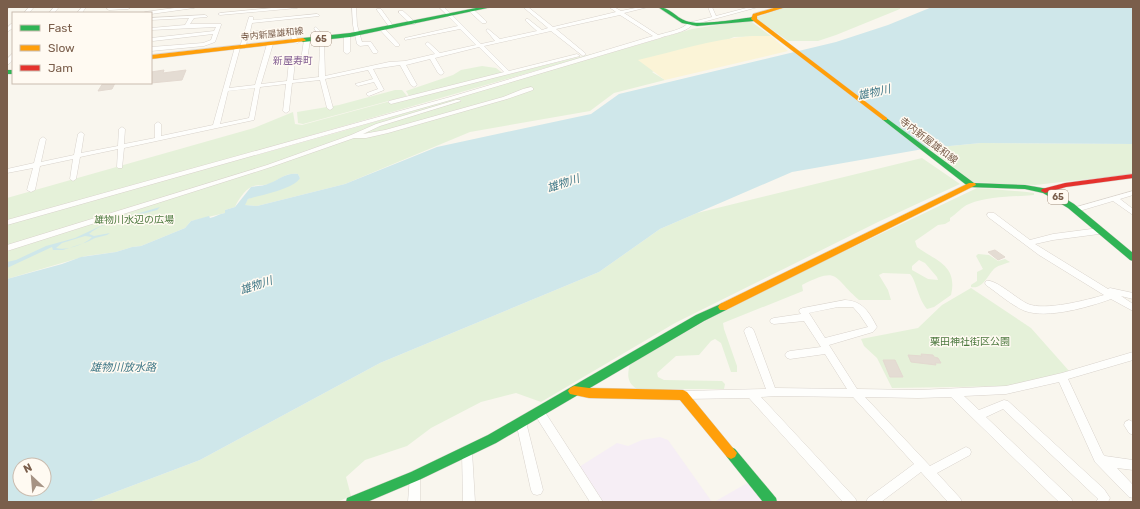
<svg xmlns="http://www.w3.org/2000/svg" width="1140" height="509" font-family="Rubik,'Noto Sans JP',sans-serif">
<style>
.education{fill:#f6eef5}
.green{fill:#e5f1d9;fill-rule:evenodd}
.sand{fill:#fbf4d7}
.water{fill:#cfe7ea;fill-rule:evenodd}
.building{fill:#e4dcd3;stroke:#e3d9d0}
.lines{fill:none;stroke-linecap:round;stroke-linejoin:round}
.street-casing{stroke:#d9d3cc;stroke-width:1}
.fast-casing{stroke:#dad3cc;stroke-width:1}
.slow-casing{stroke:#dad3cc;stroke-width:1}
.jam-casing{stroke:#dad3cc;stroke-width:1}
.street{fill:#fefefc;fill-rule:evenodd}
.fast{fill:#30b455;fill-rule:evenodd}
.slow{fill:#ff9f0a;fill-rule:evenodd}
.jam{fill:#e5322d;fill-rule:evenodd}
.labels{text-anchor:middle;stroke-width:3;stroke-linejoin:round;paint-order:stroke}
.far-street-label{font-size:9px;fill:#7a5e4b;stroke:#fffaf2}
.shield{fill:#fffaf2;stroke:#a28d7d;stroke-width:1}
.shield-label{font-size:9px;font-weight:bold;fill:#7a5e4b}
.far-quarter-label{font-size:10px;fill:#876496;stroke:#fffaf2}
.street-label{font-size:10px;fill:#7a5e4b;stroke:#fffaf2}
.park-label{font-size:10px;fill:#4e7a40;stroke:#fffaf2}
.water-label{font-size:11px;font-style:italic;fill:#407887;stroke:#fffaf2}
</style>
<rect width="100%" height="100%" fill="#f9f6ee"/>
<g class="education">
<polygon points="660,437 668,440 712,502 602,502 579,467 617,443 628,446 642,440"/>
<polygon points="749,482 766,502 714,502"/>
</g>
<g class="green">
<polygon points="787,7 900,7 900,9 836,35 818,41 788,41 757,19 757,17"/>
<path d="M749,20L771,36L734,37L652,72L665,80L614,93L590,111L470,132L345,184L257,206L244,205L248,199L300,178L298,174C286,172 279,180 269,184C264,186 256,184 251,187C244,191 238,200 235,207L225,210V213L191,221L185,228L141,246L132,247L116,252L86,256L7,279V224L343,131L692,29Z"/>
<polygon points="604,51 163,178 7,221 7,198 254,128 293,112 295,124 302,125 409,96 406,91 453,75 461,70 482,66 496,68 505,75"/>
<polygon points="395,90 402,90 407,96 303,124 298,123 297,112 339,105"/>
<polygon points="981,143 1133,144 1133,174 1035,185 973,182 929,148"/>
<polygon points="922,158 960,184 878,222 675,323 541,402 516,393 481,402 431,428 407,446 365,460 346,477 351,496 337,502 89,502 200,460 380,363 599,272 660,229 697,213"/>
<path d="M977,188L1027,192L1034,193V195C1013,197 989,196 969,204C961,207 957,214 950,218V221L945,224L938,225L915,241L917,247C936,261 958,265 951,295L934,307L927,309C918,299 916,280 910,274L883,273L879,275L888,290L891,300H859C832,277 840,266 802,285L803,291L723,323L724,329L737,366V372H731L721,343L715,339L711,341L699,355L676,356L657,373L658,377L664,380L722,381L725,384L724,389H637C627,383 627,375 630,364L709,319L826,260ZM919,260L925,263L937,277L938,280L928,279L912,270V266Z"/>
<path d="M978,254L989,255L998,261L1005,259L1010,262C1005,264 999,265 995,268C988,274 983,290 971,287V285L977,281V272L983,269L976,256Z"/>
<polygon points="971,288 1031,328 1070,372 1015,386 892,388 877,358 864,346 861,339 918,328 942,305"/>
</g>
<path class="sand" d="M752,36H771L788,51L665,80L638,60C676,51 713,39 752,36Z"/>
<g class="water">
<path d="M932,7H1133V144L981,143L929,148L792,172L660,229L599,272L380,363L200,460L89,502H7V279L62,264L81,257L116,252L132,247L141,246L185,228L191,221L209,216L210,218C215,217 219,214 225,213V210L235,207L251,187C257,186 265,186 270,183C280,179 287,172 298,174L300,178C294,189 261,195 248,199L245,205L257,206L345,184L437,147L591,114L619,94L836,42L888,25ZM20,465H44V489H20Z"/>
<path d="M160,207L157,210C137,216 105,220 89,234L94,236L110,233L107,235L95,238L87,242L63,250H53L52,247L7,268V262L16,260L46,246L75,238L109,222ZM85,236L92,237C85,245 65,251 56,248L62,243Z"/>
</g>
<g class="building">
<polygon points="164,70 163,73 186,70 182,80 151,83 151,72"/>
<polygon points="103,83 115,83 112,89 98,91"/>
<polygon points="995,250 1005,257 998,260 988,252"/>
<polygon points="921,354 933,355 934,357 938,358 941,363 935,363 936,365 911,362 908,355 922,356"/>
<polygon points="883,360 895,360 903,377 890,377"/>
</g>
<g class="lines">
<defs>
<g id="street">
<polygon points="7,7 10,7 7,9"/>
<polygon points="29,7 34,7 29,13 24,13"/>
<polygon points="54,7 59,7 54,13 49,13"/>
<polygon points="82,7 86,7 82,13 77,13"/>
<polygon points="108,7 130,7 130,8 128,9 109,10 107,9"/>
<polygon points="182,7 196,7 194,8 151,14 143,13 145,12"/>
<polygon points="282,7 299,7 297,8 220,15 218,14 220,13"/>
<polygon points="352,7 356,7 357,25 362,42 371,42 378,52 377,53 373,53 368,45 360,46 357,44 353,25"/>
<path d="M439,7H444L481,44L495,41L486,30L488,29L500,39L537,31L526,21V19H528L542,30L548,28L523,7H528L553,27L616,12L609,7H614L621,11L640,7H648L624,13L658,35C668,32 682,30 688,23L712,17L708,7H712L716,16L750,7H758L692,25C685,33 670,34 660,38L454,99L7,225V220L450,97L653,36L620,15L556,29L585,53L586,54L583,56L551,31L484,46L509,71L577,54L580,56L391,104L388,102L389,101L504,72L479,47L435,58L444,73L441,75L438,73L430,59L406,65L417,85L414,87L411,85L400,65L373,69L384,90L369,96L367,95V93L378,89L374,82L358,86L355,84L373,79L368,70L325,79L333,108L330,110L327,108L320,80L292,83L289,111L286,113L283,111L286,84L260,87L254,120L124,148L122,168H118L117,167L118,149L80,157L76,179L73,181L70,179L73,159L40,166L35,190L31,192L27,190L33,168L7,173V169L34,163L40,139L43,137L46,139L41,162L74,155L78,134L81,132L84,134L81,153L118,146L119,129L122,127L125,129L124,144L155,138V124L158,122L161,124V136L213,125L235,47L240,48L229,88L255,85L267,44L270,42L273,44L261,84L287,81L289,61L292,59L295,61L293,80L319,77C318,60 324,43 314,28L316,27L322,33L324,39L325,76L389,62L405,61L435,54L425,44L428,42L440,53L476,45L460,29L405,40V38L458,26ZM255,88L249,118L220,124L228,91Z"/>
<polygon points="377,9 381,9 394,27 394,28 390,28 377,10"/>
<polygon points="470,10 474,10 486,21 486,23 482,23 470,12"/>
<polygon points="399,11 403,11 415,22 415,24 411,24 399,13"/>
<polygon points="317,14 319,15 319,16 252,23 250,32 265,30 268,32 265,34 249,35 245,48 240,47 249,17 253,17 253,20"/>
<polygon points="205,15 207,16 207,17 194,18 190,24 221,24 221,25 215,42 204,46 151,51 151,47 203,43 211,40 213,34 153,41 151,40 151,38 214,31 216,27 151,30 151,28 185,25 189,18 151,20 151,18"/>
<polygon points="11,24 13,24 13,28 7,32 7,28"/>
<polygon points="288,27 292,28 299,42 298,43 293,42 288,28"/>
<polygon points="380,28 384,28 399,44 399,46 395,46 380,30"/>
<polygon points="347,34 350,36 350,52 347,54 344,52 344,36"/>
<polygon points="307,38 310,40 307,60 304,62 301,60 304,40"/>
<path d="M13,53C13,58 12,63 7,65V59Z"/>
<polygon points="531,87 533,88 533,90 507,99 388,133 366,138 354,138 271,167 7,251 7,245 267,165 351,135 376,124 456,100 460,100 461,101 380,126 363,134 385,130 503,97 523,89"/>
<polygon points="1133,191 1133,195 1120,199 1133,209 1133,215 1113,201 1076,212 1072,210 1073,208"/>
<path d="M988,213H994L1030,240L1053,234L1099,228L1102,229L1103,231L1102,233L1099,234L1053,240L1035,244L1108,289L1110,288L1133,293V299L1121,296L1133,304V311L1111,299C1089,307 1048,319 1025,311C1011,305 999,294 986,285L985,283L986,281C995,278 1018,300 1028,304C1045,311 1087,300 1104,295L1039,255L988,217L987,215Z"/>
<path d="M845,300C863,301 869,312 877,327L873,332L829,345L857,389L918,390L1006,386L1062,373L1133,352V360L1068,379L1103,454L1105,456L1133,460V470L1117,468L1133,485V498L1129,497L1095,462L1059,382L1006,394L964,396L979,410L1004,400L1008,401L1104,489L1110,498L1108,502H1096L1098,499L1096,497L1003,409L986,417L1071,498L1073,502H1059L951,397L918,398L865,397L930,466L962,449L966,447L970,449L971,452L970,455L937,473L960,498L962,502H948L921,472L881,502H866L868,498L914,464L853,397L775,396L761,397L855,498L857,502H843L749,398L683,399L680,398L678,395L680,392L683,391L766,389L744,331L746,328L749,327L752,328L754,331L775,388L847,389L825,354L790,359L787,358L785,355L787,352L790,351L821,347L804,321L774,324L771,323L770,321L771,319L774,318L801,314L799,311L800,309L803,308ZM838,307H853L860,315L868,327L825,338L809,313Z"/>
<polygon points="539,408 543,409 603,502 590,502 535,415 534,412 535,409"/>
<polygon points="521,417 525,419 526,422 543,490 541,494 537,495 533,494 531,490 516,422 517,419"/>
<polygon points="1129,420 1133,422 1133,435 1129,433 1124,425 1125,422"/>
<polygon points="467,446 471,448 472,451 475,502 463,502 462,451 463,448"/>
<polygon points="415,471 419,472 420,476 420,502 408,502 410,476 411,472"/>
</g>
<g id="fast">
<polygon points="481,7 492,7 350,37 303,42 300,40 303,38 350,33"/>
<path d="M658,7C670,7 675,17 686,21C699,26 738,19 754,17L757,19L754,21L697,26L682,23Z"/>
<rect x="7" y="70" width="6" height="4"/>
<polygon points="885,117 974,183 1025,185 1048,189 1056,193 1074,204 1133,253 1133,261 1130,260 1068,208 1050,197 1043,193 1025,189 969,187 883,120 882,119"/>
<polygon points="723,303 726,304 728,307 726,310 704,321 496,443 419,480 367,502 346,502 347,498 411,472 488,435 696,315"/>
<polygon points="731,447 735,449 776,498 777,502 763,502 727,457 725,453 727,449"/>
</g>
<g id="slow">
<polygon points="777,7 786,7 757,16 757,19 887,118 887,120 883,120 751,19 753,14"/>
<polygon points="303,38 306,40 305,41 151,59 151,55"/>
<polygon points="969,183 975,183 976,185 726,310 720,310 718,307 720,304"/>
<polygon points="574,386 589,388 683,390 687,392 737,453 735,457 731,459 727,457 680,400 589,398 570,394 568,391 570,388"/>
</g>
<polygon id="jam" points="1133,174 1133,178 1066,187 1045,193 1041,191 1042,189 1065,183"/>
</defs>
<use href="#street" class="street-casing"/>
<use href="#fast" class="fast-casing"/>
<use href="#slow" class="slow-casing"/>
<use href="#jam" class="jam-casing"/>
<use href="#street" class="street"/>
<use href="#fast" class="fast"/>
<use href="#slow" class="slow"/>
<use href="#jam" class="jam"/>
</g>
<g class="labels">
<g class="far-street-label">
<text transform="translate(272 34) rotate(-6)" y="3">寺内新屋雄和線</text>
</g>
<g class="shield">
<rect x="311" y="32" width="20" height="14" rx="3"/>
<rect x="1048" y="190" width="20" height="14" rx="3"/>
</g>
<g class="shield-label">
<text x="321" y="42">65</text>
<text x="1058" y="200">65</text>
</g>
<g class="far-quarter-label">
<text x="293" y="64">新屋寿町</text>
</g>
<g class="street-label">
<text transform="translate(929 140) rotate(37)" y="4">寺内新屋雄和線</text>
</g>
<g class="park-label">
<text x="134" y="223">雄物川水辺の広場</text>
<text x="970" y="345">栗田神社街区公園</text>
</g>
<g class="water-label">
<text transform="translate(874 92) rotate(-13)" y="4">雄物川</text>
<text transform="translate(563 183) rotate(-18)" y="4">雄物川</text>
<text transform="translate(256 285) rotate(-18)" y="4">雄物川</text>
<text x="123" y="371">雄物川放水路</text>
</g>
</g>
<rect width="1140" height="509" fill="none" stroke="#7a5e4b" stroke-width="16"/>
<rect x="12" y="12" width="140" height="72" fill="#fffaf2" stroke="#cabcaf"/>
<rect x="20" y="25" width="20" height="6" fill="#30b455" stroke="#cabcaf"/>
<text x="48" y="32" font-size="12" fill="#7a5e4b">Fast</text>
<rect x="20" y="45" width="20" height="6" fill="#ff9f0a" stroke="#cabcaf"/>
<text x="48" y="52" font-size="12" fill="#7a5e4b">Slow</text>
<rect x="20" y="65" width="20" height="6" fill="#e5322d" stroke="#cabcaf"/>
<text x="48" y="72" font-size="12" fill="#7a5e4b">Jam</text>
<g transform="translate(32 477) rotate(334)"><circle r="19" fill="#fffaf2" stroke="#cabcaf"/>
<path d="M0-3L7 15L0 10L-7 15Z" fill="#a69384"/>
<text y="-6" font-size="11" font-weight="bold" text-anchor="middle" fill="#7a5e4b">N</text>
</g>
</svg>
